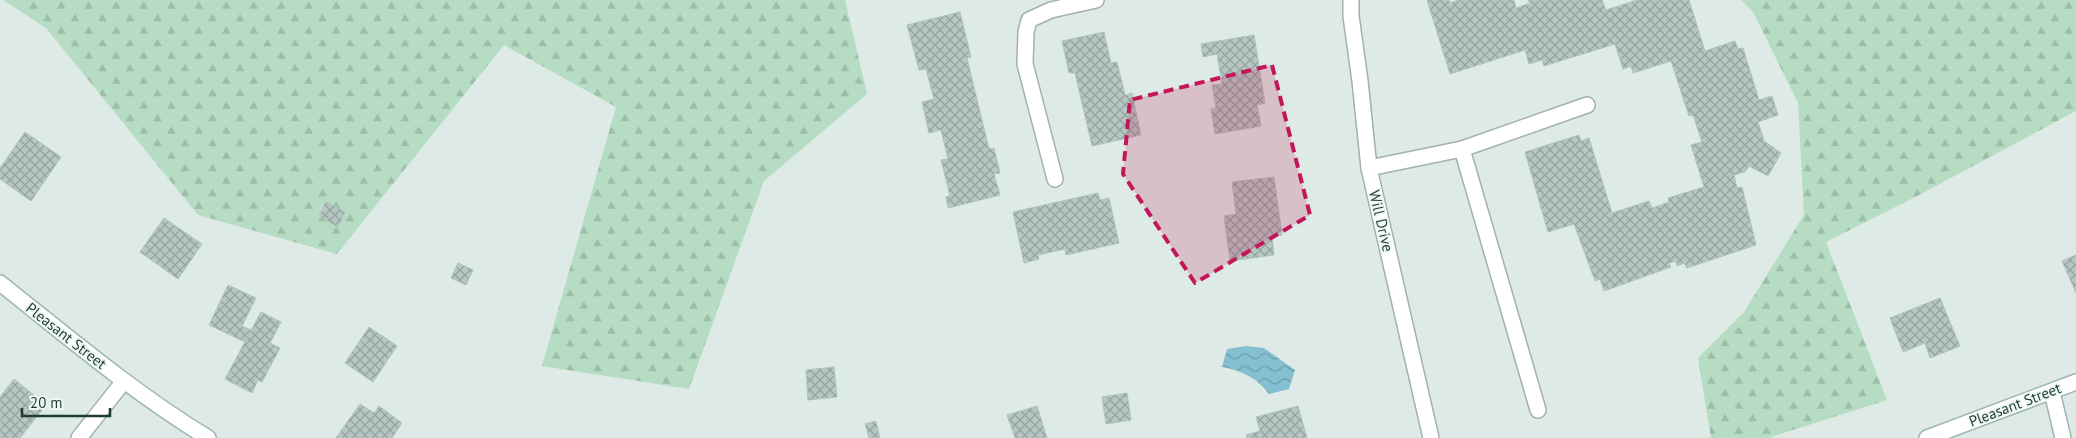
<svg xmlns="http://www.w3.org/2000/svg" width="2076" height="438" font-family="'PT Sans',sans-serif">
<style>
.forest{fill:url(#forest-firs)}
.water{fill:url(#water-waves)}
.building{fill:url(#building-cross-hatch);stroke:#b0c3bd}
.lines{fill:none;stroke-linecap:round;stroke-linejoin:round}
.lane-casing{stroke:#a1b2ac;stroke-width:18}
.street-casing{stroke:#a1b2ac;stroke-width:18}
.secondary-casing{stroke:#9db6ae;stroke-width:18}
.lane{stroke:#fff;stroke-width:15}
.street{stroke:#fff;stroke-width:15}
.secondary{stroke:#fff;stroke-width:15}
.marked{fill:#c2185b;fill-opacity:0.2;stroke:#c2185b;stroke-width:4;stroke-dasharray:10 6;stroke-linejoin:round}
.labels{text-anchor:middle;stroke-width:4;stroke-linejoin:round;paint-order:stroke}
.street-label{font-size:15px;fill:#1f3a34;stroke:#eef7f3}
</style>
<defs>
<pattern id="forest-firs" width="22" height="20" patternUnits="userSpaceOnUse" patternTransform="scale(1.25)"><rect width="22" height="20" fill="#b6dcc3"/><path d="M5 1l3.5 6h-7zM16 11l3.5 6h-7z" fill="#9cbea8"/></pattern>
<pattern id="water-waves" width="16" height="10" patternUnits="userSpaceOnUse" patternTransform="scale(1.25)"><rect width="16" height="10" fill="#84c0d1"/><path d="M0 5q4-4 8 0t8 0" fill="none" stroke="#6b9daa"/></pattern>
<pattern id="building-cross-hatch" width="8" height="8" patternUnits="userSpaceOnUse" patternTransform="scale(1.25)"><rect width="8" height="8" fill="#b6c7c1"/><path d="M0 0l8 8M0 8l8-8" fill="none" stroke="#93a39e"/></pattern>
</defs>
<rect width="100%" height="100%" fill="#deeae5"/>
<g class="forest">
<polygon points="3,0 845,0 867,94 764,181 689,389 542,366 616,107 504,45 337,254 198,215 46,28"/>
<polygon points="1741,0 2076,0 2076,111 1919,195 1826,242 1887,400 1768,438 1711,438 1698,358 1744,312 1804,215 1798,103 1753,12"/>
</g>
<path class="water" d="M1246,346L1264,348L1295,370L1289,389L1269,394C1256,377 1242,371 1222,367L1227,349Z"/>
<g class="building">
<polygon points="1427,0 1449,0 1450,3 1458,0 1514,0 1516,8 1530,3 1528,0 1602,0 1606,10 1637,0 1689,0 1705,51 1735,41 1738,49 1743,48 1759,100 1772,96 1778,115 1758,122 1764,141 1781,153 1768,176 1749,166 1745,172 1734,175 1737,188 1742,187 1756,245 1687,268 1684,263 1677,266 1676,261 1669,263 1671,267 1604,291 1600,279 1595,281 1574,224 1548,232 1525,152 1579,135 1581,141 1589,138 1612,213 1649,201 1652,208 1669,202 1668,198 1704,187 1691,145 1702,142 1693,115 1689,116 1671,61 1633,73 1631,66 1623,69 1615,44 1544,66 1542,60 1529,64 1525,50 1450,74"/>
<polygon points="960,12 971,57 967,58 989,149 994,148 1000,173 994,174 1000,195 948,208 946,197 950,196 941,160 948,159 941,130 929,133 922,102 934,99 926,69 919,70 907,25"/>
<polygon points="1104,32 1111,63 1117,62 1125,95 1132,93 1141,135 1092,146 1075,73 1069,73 1062,41"/>
<polygon points="1254,35 1265,103 1257,105 1261,126 1215,134 1211,109 1216,108 1212,85 1222,84 1217,54 1203,57 1201,44"/>
<polygon points="25,132 61,157 31,201 0,179 0,168"/>
<polygon points="1274,177 1282,235 1272,236 1274,255 1230,261 1224,216 1236,214 1232,182"/>
<polygon points="1098,193 1100,200 1109,198 1119,243 1066,255 1065,249 1038,255 1039,259 1024,263 1013,212"/>
<polygon points="326,202 345,212 338,227 319,216"/>
<polygon points="164,218 202,244 178,279 140,252"/>
<polygon points="2076,255 2076,293 2062,261"/>
<polygon points="458,263 473,270 466,285 451,278"/>
<polygon points="228,285 256,298 242,326 251,330 245,342 209,325"/>
<polygon points="1940,298 1960,346 1930,358 1925,343 1903,352 1890,318"/>
<polygon points="261,312 281,322 270,343 280,348 262,382 258,380 252,393 225,379"/>
<polygon points="369,327 397,346 373,382 345,363"/>
<polygon points="834,367 837,397 808,400 806,370"/>
<polygon points="14,379 46,405 20,438 0,438 0,397"/>
<polygon points="1127,393 1131,420 1106,424 1102,397"/>
<polygon points="360,404 374,413 379,406 402,423 392,438 336,438"/>
<polygon points="1037,406 1047,438 1015,438 1007,415"/>
<polygon points="1298,406 1307,438 1247,438 1246,435 1260,431 1256,417"/>
<polygon points="876,421 880,438 869,438 865,424"/>
</g>
<g class="lines">
<defs>
<g id="lane">
<polyline points="1462,149 1538,410"/>
<polyline points="1369,168 1462,149 1587,105"/>
<polyline points="1055,179 1025,64 1026,32 1029,20 1051,10 1096,0"/>
</g>
<g id="street">
<polyline points="1351,0 1351,16 1360,81 1369,168 1431,438"/>
<polyline points="2052,392 2063,438"/>
<polyline points="79,438 124,381"/>
</g>
<g id="secondary">
<path d="M0,283C68,337 134,393 208,438"/>
<polyline points="1927,438 2076,382"/>
</g>
</defs>
<use href="#lane" class="lane-casing"/>
<use href="#street" class="street-casing"/>
<use href="#secondary" class="secondary-casing"/>
<use href="#lane" class="lane"/>
<use href="#street" class="street"/>
<use href="#secondary" class="secondary"/>
</g>
<path class="marked" d="M1272,65L1310,215L1195,283L1123,174L1130,100Z"/>
<g class="labels">
<g class="street-label">
<text transform="translate(1381 221) rotate(77)" y="5">Will Drive</text>
<text transform="translate(66 336) rotate(38)" y="5">Pleasant Street</text>
<text transform="translate(2015 405) rotate(-21)" y="5">Pleasant Street</text>
</g>
</g>
<path d="M22 408v8h88v-8" fill="none" stroke="#1f3a34" stroke-width="2.5"/>
<text x="30" y="408" font-size="15" fill="#1f3a34" stroke="#eef7f3" stroke-width="4" paint-order="stroke">20 m</text>
</svg>
